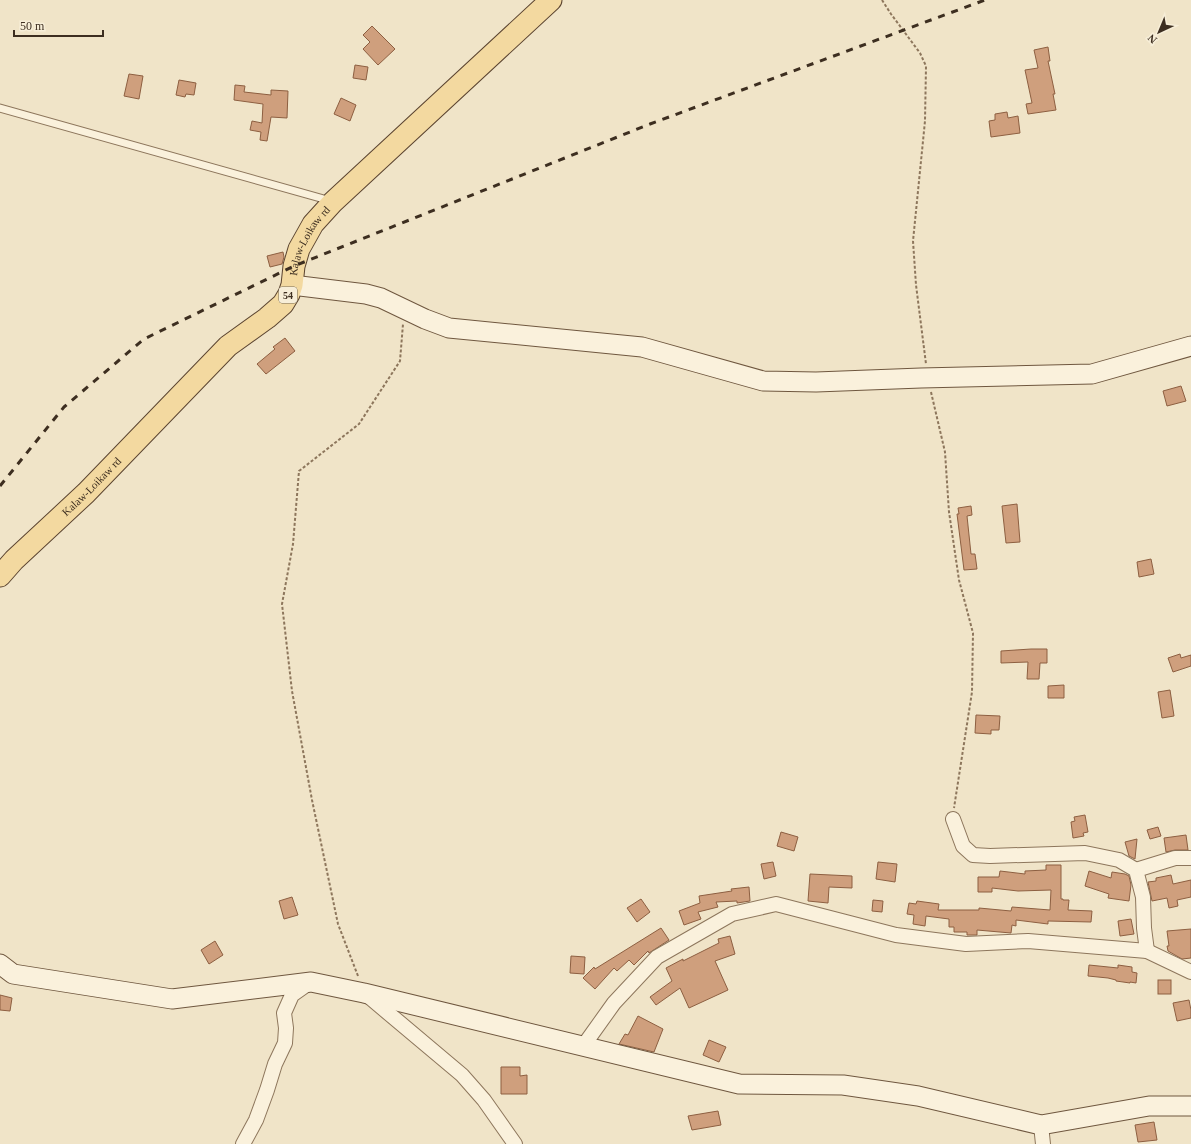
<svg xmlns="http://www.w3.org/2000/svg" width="1191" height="1144" font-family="'Times New Roman',serif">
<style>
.building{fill:#cf9f7d;stroke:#8d5f41}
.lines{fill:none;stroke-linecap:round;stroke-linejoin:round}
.lane-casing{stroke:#8d765c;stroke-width:9}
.street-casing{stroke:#8d765c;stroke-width:16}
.secondary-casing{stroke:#6f573f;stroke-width:21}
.primary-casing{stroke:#5b4430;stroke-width:23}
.path{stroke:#8d765c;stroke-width:2;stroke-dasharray:3 2;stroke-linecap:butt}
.lane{stroke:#faf1dc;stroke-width:7}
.street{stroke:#faf1dc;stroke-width:14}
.secondary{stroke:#faf1dc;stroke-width:19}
.primary{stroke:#f3d9a0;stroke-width:21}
.rail{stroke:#3d2e20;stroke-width:3;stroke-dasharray:7 7;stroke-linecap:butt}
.labels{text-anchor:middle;stroke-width:3;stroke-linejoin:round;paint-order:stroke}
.shield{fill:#f7eed8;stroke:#756857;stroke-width:1}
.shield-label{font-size:10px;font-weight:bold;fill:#3d2e20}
.street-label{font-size:11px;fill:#3d2e20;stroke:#f7eed8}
</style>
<rect width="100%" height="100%" fill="#f0e4c8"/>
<g class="building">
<polygon points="372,26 395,49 378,65 363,49 370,42 363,35"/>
<polygon points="1048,47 1050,61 1048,61 1055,94 1053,94 1056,110 1028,114 1026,104 1032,103 1025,70 1038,68 1034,50"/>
<polygon points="355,65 368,67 366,80 353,78"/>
<polygon points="129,74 143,76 139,99 124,96"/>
<polygon points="179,80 196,83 194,95 186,94 185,97 176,95"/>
<polygon points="235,85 245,86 244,92 271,95 271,90 288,91 287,118 271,117 267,141 260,140 261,132 250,130 252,121 262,123 263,104 234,100"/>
<polygon points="341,98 356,105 350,121 334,114"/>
<polygon points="1007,112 1008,118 1018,116 1020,133 991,137 989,121 995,120 995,114"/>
<polygon points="283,252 284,257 282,264 270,267 267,256"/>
<polygon points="285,338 295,351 266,374 257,364 275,349 273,347"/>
<polygon points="1181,386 1186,401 1167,406 1163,391"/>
<polygon points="1017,504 1020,542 1006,543 1002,506"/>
<polygon points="971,506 972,515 967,516 971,554 975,554 977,569 964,570 957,514 959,514 958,508"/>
<polygon points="1151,559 1154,574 1139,577 1137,562"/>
<polygon points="1031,649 1047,649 1047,663 1040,663 1039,679 1027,679 1028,662 1001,663 1001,651"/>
<polygon points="1180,654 1181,658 1191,655 1191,666 1173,672 1168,658"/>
<polygon points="1064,685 1064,698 1048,698 1048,686"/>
<polygon points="1170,690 1174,716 1162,718 1158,692"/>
<polygon points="976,715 1000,716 999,730 991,730 991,734 975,733"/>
<polygon points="1085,815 1088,832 1083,833 1084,836 1073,838 1071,822 1075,821 1074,817"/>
<polygon points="1158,827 1161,836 1150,839 1147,830"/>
<polygon points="781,832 798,837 794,851 777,846"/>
<polygon points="1186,835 1188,850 1175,850 1166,852 1164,838"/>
<polygon points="1137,839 1135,859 1129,856 1125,842"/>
<polygon points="773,862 776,876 764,879 761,864"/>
<polygon points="878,862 897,864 895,882 876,879"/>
<polygon points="1046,865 1061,865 1061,899 1063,899 1063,900 1069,900 1068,910 1092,911 1091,922 1048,921 1048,924 1016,920 1016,926 1012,925 1011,933 977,930 977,935 967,935 967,932 954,932 954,927 949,927 949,919 926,916 925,926 913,924 914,915 907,914 909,903 916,904 917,901 939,904 938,910 979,910 979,908 1011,911 1012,907 1050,910 1051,890 1018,891 992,888 992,892 978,892 978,877 999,877 1000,871 1025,874 1025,871 1046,870"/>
<polygon points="1089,871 1111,878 1112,872 1125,874 1129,876 1131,885 1129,901 1108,898 1109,894 1085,886"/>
<polygon points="810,874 852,876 852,888 829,887 828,903 808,901"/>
<polygon points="1171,875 1173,884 1191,880 1191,897 1177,900 1178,906 1169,908 1167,898 1152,901 1148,882 1156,881 1156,878"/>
<polygon points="749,887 750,901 737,903 737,901 716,902 718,907 698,912 701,919 684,925 679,911 700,903 699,896 732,891 731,889"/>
<polygon points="292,897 298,915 284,919 279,901"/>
<polygon points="641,899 650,912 637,922 627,908"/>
<polygon points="873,900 883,901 882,912 872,911"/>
<polygon points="1131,919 1134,934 1120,936 1118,921"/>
<polygon points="661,928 669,940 649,953 648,951 634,965 629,960 617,971 614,968 595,989 583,978 594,967 595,969"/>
<polygon points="1191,929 1191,958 1182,959 1168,951 1167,946 1169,946 1167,931"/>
<polygon points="730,936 735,954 715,961 728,990 689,1008 680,988 656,1005 650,997 672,981 666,968 683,959 683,961 719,943 718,939"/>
<polygon points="215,941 223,955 209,964 201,950"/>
<polygon points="571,956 585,957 584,974 570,973"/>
<polygon points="1089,965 1118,968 1118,965 1132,967 1132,972 1137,973 1136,983 1130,982 1130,983 1116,981 1116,980 1108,978 1088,976"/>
<rect x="1158" y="980" width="13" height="14"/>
<polygon points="0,995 12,998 10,1011 0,1010"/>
<polygon points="1189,1000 1191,1010 1191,1018 1177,1021 1173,1003"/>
<polygon points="638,1016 663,1029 654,1052 619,1044 625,1034 628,1035"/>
<polygon points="709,1040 726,1047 719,1062 703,1055"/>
<polygon points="501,1067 520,1067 520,1076 527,1075 527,1094 501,1094"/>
<polygon points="718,1111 721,1125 692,1130 688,1116"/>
<polygon points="1154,1122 1157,1140 1138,1142 1135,1125"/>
</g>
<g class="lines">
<defs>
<polyline id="lane" points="0,108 331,201"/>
<g id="street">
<polyline points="953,819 963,846 973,855 990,856 1085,853 1119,860 1136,870 1143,897 1144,928 1147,951"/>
<polyline points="1136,870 1175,858 1191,858"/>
<polyline points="368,996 462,1075 484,1100 515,1144"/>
<polyline points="584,1045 614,1003 657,957 732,914 776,904 896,935 966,944 1028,941 1147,951 1191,972"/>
<polyline points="1041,1125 1043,1144"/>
<polyline points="243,1144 256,1120 267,1090 275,1064 285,1043 286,1028 284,1013 292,995 309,983"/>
</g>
<g id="secondary">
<polyline points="292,285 366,294 381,298 425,319 449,328 642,347 763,381 816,382 921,378 1092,374 1191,346"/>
<polyline points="0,964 13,974 172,999 311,982 364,993 739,1084 843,1085 918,1096 1041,1125 1149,1106 1191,1106"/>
</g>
<g id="primary">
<path id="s1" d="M0,576L14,560L86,493L228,346L267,318L283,304L289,294L292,285L294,266L299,249L313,224L333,202L551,0"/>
</g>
</defs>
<use href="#lane" class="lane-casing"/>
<use href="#street" class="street-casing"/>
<use href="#secondary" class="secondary-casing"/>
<use href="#primary" class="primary-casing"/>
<g class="path">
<polyline points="882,0 891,14 920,53 926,66 925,121 913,241 916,285 926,364"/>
<polyline points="931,392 945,452 949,512 959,580 973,633 972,692 954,808"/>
<polyline points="358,976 338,924 312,800 292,691 282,604 293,544 299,471 359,424 400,361 403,324"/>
</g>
<use href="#lane" class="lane"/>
<use href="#street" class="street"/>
<use href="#secondary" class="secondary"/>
<use href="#primary" class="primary"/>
<polyline class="rail" points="0,486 64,407 144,339 294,266 650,124 985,0"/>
</g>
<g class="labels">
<rect class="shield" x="279" y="287" width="18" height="16" rx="3"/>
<g class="shield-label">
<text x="288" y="299">54</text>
</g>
<g class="street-label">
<text dy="4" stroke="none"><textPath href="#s1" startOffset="463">Kalaw-Loikaw rd</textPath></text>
<text dy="4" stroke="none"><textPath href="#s1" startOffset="128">Kalaw-Loikaw rd</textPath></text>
</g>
</g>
<g transform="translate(1159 32) rotate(224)" stroke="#f7eed8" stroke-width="3" paint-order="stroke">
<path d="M0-3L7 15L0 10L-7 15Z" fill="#3d2e20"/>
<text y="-6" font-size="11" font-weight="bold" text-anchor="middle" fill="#3d2e20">N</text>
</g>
<path d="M14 30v6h89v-6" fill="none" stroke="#3d2e20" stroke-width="2"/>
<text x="20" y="30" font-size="12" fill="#3d2e20" stroke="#f7eed8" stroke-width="3" paint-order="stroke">50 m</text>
</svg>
